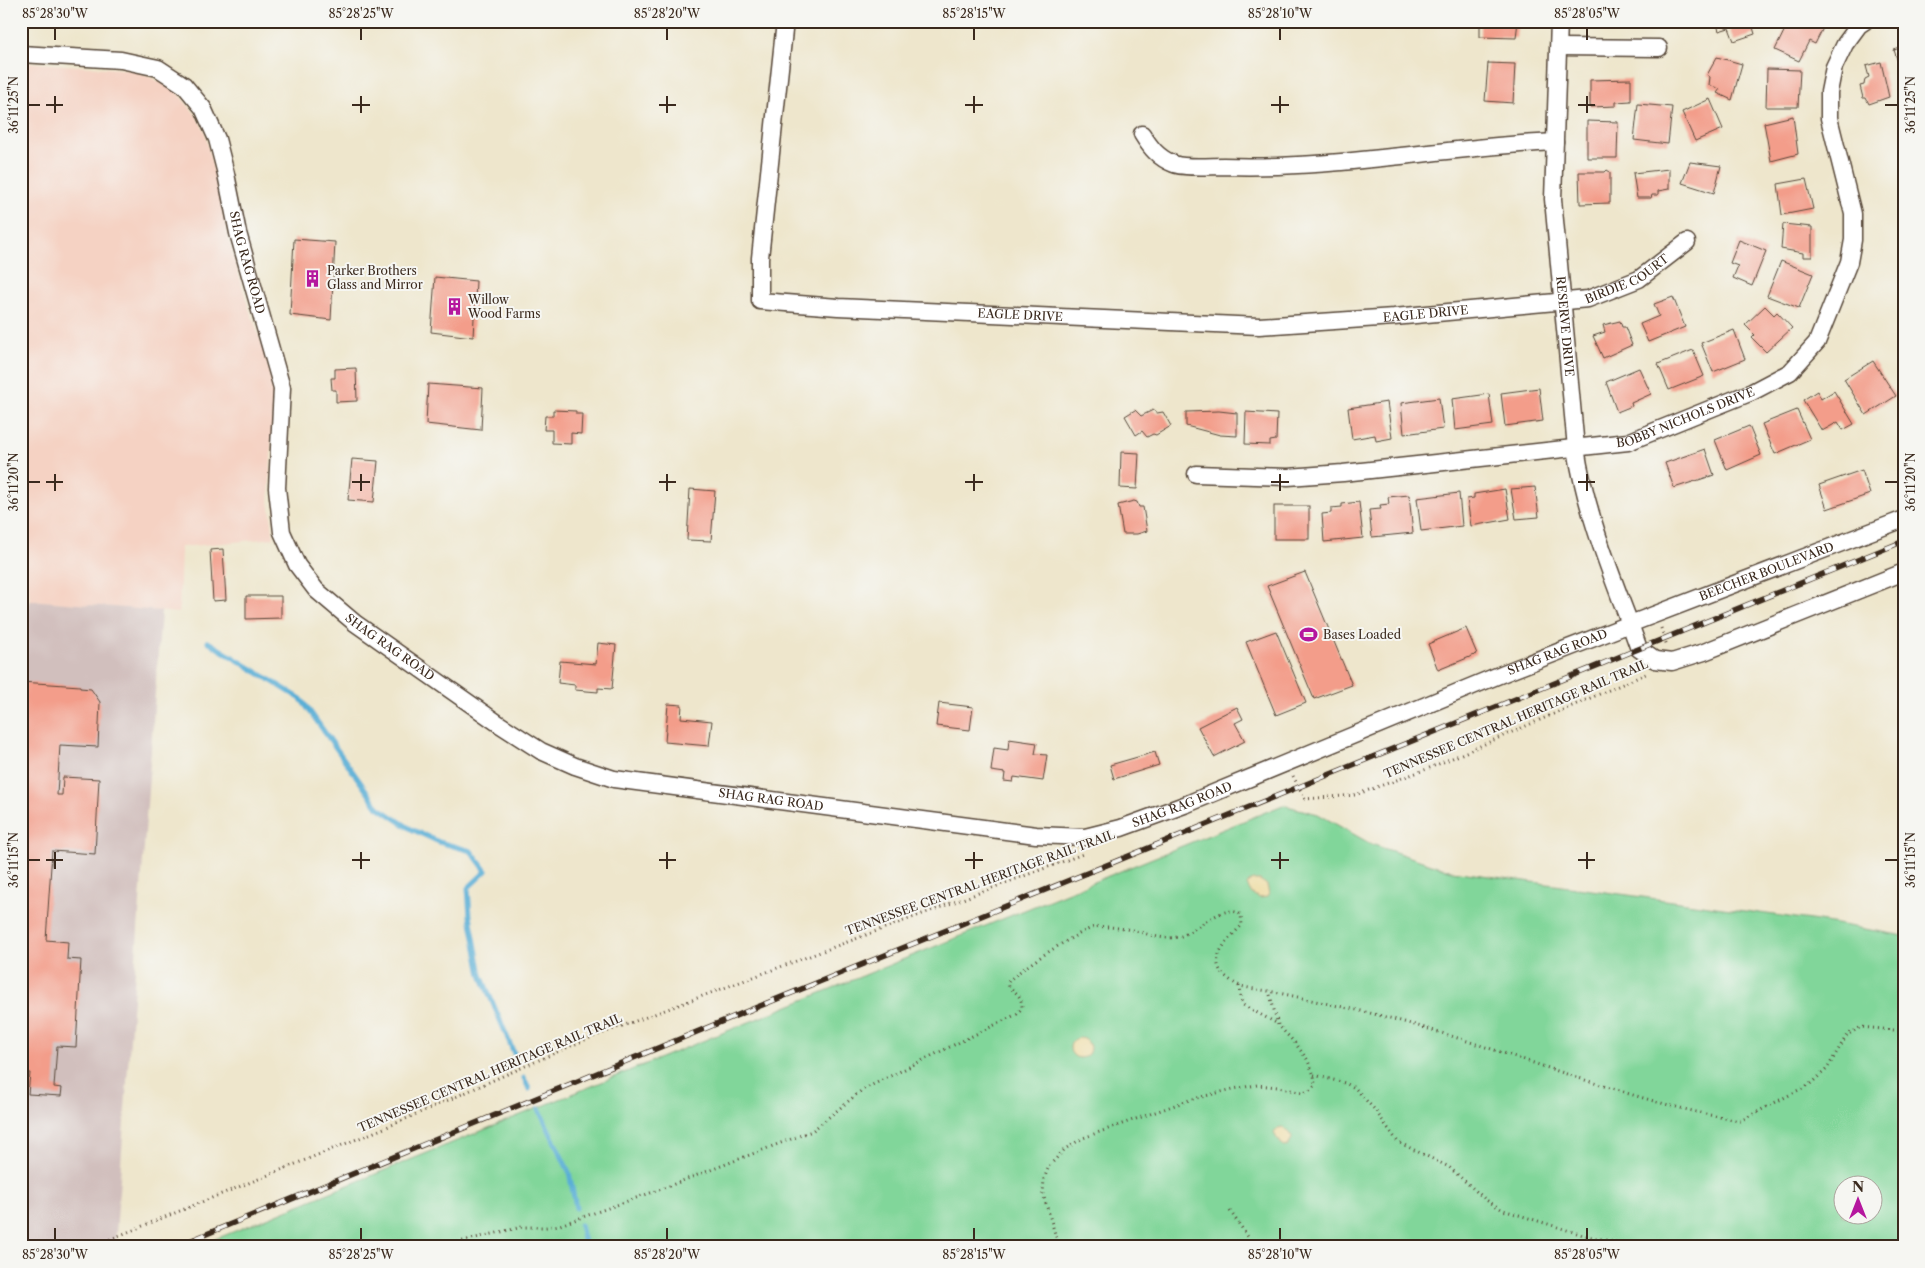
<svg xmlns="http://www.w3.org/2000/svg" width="1925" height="1268" font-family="'Libre Caslon Text',serif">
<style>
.built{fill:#f5d2c3}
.industrial{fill:#d1bfbd}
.green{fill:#81d69a;stroke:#5e805c;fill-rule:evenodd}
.sand{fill:#eeda9e;stroke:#94825e}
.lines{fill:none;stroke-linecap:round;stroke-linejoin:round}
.stream{stroke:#5aafd6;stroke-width:5}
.building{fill:#f39d8a}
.minor-casing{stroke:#564638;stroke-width:19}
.path{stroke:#564638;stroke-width:3;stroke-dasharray:1 4;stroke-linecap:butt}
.minor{stroke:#fff;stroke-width:16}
.rail-casing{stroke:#3b2a1e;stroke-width:5.5}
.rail{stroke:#f6f6f2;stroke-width:4;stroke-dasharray:11;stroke-linecap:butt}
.ticks{fill:none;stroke:#3b2a1e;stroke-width:2}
.labels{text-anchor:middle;stroke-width:4;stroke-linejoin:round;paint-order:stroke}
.street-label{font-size:12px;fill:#3b2a1e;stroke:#f6f6f2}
.poi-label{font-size:12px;fill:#3b2a1e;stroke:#f6f6f2;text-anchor:start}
.neatline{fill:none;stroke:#3b2a1e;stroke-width:2}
.ticks-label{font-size:12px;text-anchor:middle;fill:#3b2a1e}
</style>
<rect width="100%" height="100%" fill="#f6f6f2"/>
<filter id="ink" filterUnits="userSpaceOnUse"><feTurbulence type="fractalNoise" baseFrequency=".02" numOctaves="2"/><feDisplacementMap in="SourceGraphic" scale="10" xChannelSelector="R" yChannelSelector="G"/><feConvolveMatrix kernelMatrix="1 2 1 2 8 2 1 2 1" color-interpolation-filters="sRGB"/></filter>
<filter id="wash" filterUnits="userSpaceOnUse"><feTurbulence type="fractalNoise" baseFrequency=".0096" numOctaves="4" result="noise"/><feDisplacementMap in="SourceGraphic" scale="20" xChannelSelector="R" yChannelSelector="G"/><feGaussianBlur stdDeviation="1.12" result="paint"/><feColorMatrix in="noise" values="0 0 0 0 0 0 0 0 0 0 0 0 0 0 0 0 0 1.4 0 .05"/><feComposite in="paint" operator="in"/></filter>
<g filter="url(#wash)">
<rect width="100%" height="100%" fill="#eee6cc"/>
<polygon class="built" points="21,62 135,70 174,89 196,115 205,132 230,244 248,306 264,349 274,392 269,501 274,538 181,547 179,613 30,600 21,533"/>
<polygon class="industrial" points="30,600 161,611 115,1247 21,1247 21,626 26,620"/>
<path class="green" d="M1283,805L1318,814L1371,844L1452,871L1825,922L1904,936V1247H196ZM1842,1186H1872V1216H1842Z"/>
<g class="sand">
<polygon points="1253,880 1260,880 1267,885 1269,894 1267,897 1260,898 1252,894 1247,885 1249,882"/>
<circle cx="1080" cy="1048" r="10"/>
<polygon points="1283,1127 1290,1133 1292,1138 1289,1145 1286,1147 1279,1142 1274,1133 1278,1128"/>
</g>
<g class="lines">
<g class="stream">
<polyline points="208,642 301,699 378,807 411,829 439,842 471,851 486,871 468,888 470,916 481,975 516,1058"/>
<polyline points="524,1078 529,1089"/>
<polyline points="539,1109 569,1172 576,1208"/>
<polyline points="580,1225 585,1247"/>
</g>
</g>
<g id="blocks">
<g class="building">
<polygon points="1480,21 1518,21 1516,38 1480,37"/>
<polygon points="1716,21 1751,21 1755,34 1734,41 1729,28 1719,31"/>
<polygon points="1789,21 1808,21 1823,28 1815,44 1809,41 1799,61 1775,50"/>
<polygon points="1904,47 1904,77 1903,77 1894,50"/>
<polygon points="1717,57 1742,64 1732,100 1717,93 1720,89 1709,85 1710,77 1707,75"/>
<polygon points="1881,62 1889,97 1869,104 1866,98 1863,98 1860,86 1864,85 1865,79 1869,77 1866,66"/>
<polygon points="1488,63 1515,64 1513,103 1485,101"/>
<polygon points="1767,69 1800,70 1798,107 1766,107"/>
<polygon points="1631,79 1631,101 1616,102 1616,106 1590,107 1590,80"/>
<polygon points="1710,99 1723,129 1695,141 1682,112"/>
<polygon points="1638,104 1672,107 1668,144 1634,140"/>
<polygon points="1793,116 1798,154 1771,161 1764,123"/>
<polygon points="1587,121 1618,122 1617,158 1587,158"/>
<polygon points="1690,162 1721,166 1714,193 1682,183"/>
<polygon points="1669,169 1669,189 1658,191 1658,195 1652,195 1651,198 1637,198 1633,173"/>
<polygon points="1607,170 1610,172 1610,203 1580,204 1579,172 1605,172"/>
<polygon points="1806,179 1813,209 1782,215 1778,184"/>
<polygon points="1783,224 1812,227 1812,257 1803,257 1803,253 1781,249"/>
<polygon points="294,239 335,242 331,320 290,315"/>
<polygon points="1739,240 1766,251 1752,286 1733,278 1738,266 1730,263"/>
<polygon points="1781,261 1813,274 1799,308 1767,296"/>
<polygon points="435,277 476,281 473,337 431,332"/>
<polygon points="1673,297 1685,327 1648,342 1640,324 1659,316 1654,304"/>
<polygon points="1765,306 1774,315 1777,312 1792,328 1766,352 1752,338 1755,335 1745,325"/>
<polygon points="1620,321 1622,327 1625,327 1632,345 1603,358 1593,336 1605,332 1603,325"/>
<polygon points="1734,330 1745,359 1713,372 1701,343"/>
<polygon points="1693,350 1704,376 1669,390 1658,364"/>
<polygon points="1873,361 1896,396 1866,415 1844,379"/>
<polygon points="356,368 357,401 336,402 336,390 332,390 331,378 335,378 335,369"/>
<polygon points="1639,368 1651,394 1631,403 1632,406 1617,412 1606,382"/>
<polygon points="428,384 483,388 481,430 426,424"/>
<polygon points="1539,388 1543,421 1505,426 1501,393"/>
<polygon points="1817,391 1821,399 1834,391 1854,424 1843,430 1838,422 1822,431 1803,400"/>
<polygon points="1489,394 1493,425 1455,430 1452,399"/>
<polygon points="1439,398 1443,429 1404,434 1401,403"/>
<polygon points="1387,402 1392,438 1376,441 1375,435 1352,439 1348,408"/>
<polygon points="553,410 576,411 576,414 582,414 581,434 571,433 571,444 552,443 552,430 544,430 545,416 553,416"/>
<polygon points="1135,410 1141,416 1153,410 1157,413 1163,412 1171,426 1156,435 1153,434 1147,437 1142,431 1136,435 1125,416"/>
<polygon points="1797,410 1810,439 1775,454 1762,424"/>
<polygon points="1219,411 1237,413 1237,436 1220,435 1186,426 1186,412"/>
<polygon points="1246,412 1277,414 1276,440 1270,441 1270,445 1245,444"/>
<polygon points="1749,426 1761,455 1727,470 1715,440"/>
<polygon points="1705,449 1714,475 1674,488 1665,463"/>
<polygon points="1121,452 1139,453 1137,489 1120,488"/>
<polygon points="352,459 378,461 374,502 348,500"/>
<polygon points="1862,470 1870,494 1827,509 1819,485"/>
<polygon points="1535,487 1539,517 1516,519 1511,489"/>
<polygon points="690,489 715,491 711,541 687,540"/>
<polygon points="1505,489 1510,519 1471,526 1467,499 1474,498 1474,494"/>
<polygon points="1459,493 1462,526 1421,531 1417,498"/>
<polygon points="1409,495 1413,533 1372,537 1369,510 1381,509 1380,505 1389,504 1388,497"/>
<polygon points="1134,501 1137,502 1139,507 1143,507 1147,531 1137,534 1123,534 1118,505"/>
<polygon points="1359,502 1363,538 1324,542 1322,514 1331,513 1331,508 1342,507 1342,504"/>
<rect x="1274" y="506" width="35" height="33"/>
<polygon points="223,549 226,600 213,601 210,550"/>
<polygon points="1305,572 1352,685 1314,699 1267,586"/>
<polygon points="246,596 281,596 281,618 246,619"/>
<polygon points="1466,628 1477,654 1438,670 1428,644"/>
<polygon points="1276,631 1306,703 1276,715 1246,642"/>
<polygon points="598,643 616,645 612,689 598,688 598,692 575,690 575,685 558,683 560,661 596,664"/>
<polygon points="21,682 80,686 80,688 91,689 100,702 98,747 60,745 57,795 62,795 63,777 99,779 95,854 52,851 46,940 68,942 67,959 81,960 76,1047 57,1046 54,1087 62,1088 61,1096 28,1094 30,1073 21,1072"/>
<polygon points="939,703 973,707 970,730 936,726"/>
<polygon points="668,704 682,705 681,718 712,721 709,746 665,742"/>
<polygon points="1237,707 1243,719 1235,723 1245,741 1214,757 1198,727"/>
<polygon points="1009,739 1037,743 1035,754 1047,755 1043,781 1014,777 1013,782 1004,781 1005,773 991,771 994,748 1008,750"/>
<polygon points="1155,752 1159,765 1114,779 1110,765"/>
</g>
</g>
</g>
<g filter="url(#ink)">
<use href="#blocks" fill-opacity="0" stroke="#564638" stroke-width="1"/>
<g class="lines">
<defs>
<g id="minor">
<path id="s1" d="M785,21L760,258V301L838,307L1259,326L1394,317L1588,299L1639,279L1687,242"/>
<path id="s2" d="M1559,21L1553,199L1576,448C1585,508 1608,566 1630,624L1904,519"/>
<polyline points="1559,47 1659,48"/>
<path id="s3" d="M21,54L121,60L158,68L184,85L203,108L217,139L226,174L238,233L282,388L277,488L282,532L297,565L316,590L355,623L499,724L541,751L575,766L614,779L1036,835L1085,837L1121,828L1187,804L1504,673L1630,624L1639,649L1655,660L1672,662L1704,652L1904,572"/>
<path d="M1142,134C1150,147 1158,158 1174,164C1183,168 1211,166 1223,166C1334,170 1444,147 1555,142"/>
<path id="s4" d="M1196,474L1288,477L1343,473L1628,442L1752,392L1790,372L1817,342L1849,262L1853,240V214L1829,118V92L1834,67L1845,44L1859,25L1865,21"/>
</g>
</defs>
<use href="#minor" class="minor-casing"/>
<g class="path">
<polyline points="1661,628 1667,646"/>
<polyline points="1293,776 1305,799 1355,795 1427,769 1648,673"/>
<polyline points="1239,986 1240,997 1243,1005 1278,1024"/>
<polyline points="1314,1075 1345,1083 1355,1088 1374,1109 1398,1142 1449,1167 1486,1200 1503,1210 1583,1235 1638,1247"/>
<polyline points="1230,1211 1255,1247"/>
<polyline points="91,1247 394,1124 582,1041 1083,854"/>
<path d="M438,1247L522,1227H546L560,1225L656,1191L812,1131L862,1090L1017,1014L1022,1008C1022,997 1017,993 1009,987L1008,982C1019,969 1079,931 1095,927C1099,926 1105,927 1110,927C1119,928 1128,929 1136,931C1152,935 1164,941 1181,936C1198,930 1225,901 1241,915L1242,925C1232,936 1208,956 1222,973C1227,978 1234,984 1241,986C1251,989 1263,990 1274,992C1299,997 1323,1003 1348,1008C1481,1037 1606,1097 1740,1121L1810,1084L1827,1069L1847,1035L1861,1027L1904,1031"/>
<polyline points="1059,1247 1043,1194 1044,1179 1049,1166 1065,1149 1083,1138 1189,1100 1233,1089 1257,1085 1278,1087 1303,1093 1309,1091 1315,1085 1314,1075 1307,1059 1295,1043 1278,1025 1269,991"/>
</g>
<use href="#minor" class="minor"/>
<defs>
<polyline id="rail" points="175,1247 750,1010 1904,541"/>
</defs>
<use href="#rail" class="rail-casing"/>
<use href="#rail" class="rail"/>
</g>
</g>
<path class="ticks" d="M55,28V40M361,28V40M667,28V40M974,28V40M1280,28V40M1587,28V40M55,96V113M361,96V113M667,96V113M974,96V113M1280,96V113M1587,96V113M28,105H40M46,105H63M352,105H370M659,105H676M965,105H983M1271,105H1289M1578,105H1595M1885,105H1898M55,474V491M361,474V491M667,474V491M974,474V491M1280,474V491M1587,474V491M28,482H40M46,482H63M352,482H370M659,482H676M965,482H983M1271,482H1289M1578,482H1595M1885,482H1898M55,852V869M361,852V869M667,852V869M974,852V869M1280,852V869M1587,852V869M28,860H40M46,860H63M352,860H370M659,860H676M965,860H983M1271,860H1289M1578,860H1595M1885,860H1898M55,1228V1240M361,1228V1240M667,1228V1240M974,1228V1240M1280,1228V1240M1587,1228V1240"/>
<defs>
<symbol id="building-bare" viewBox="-9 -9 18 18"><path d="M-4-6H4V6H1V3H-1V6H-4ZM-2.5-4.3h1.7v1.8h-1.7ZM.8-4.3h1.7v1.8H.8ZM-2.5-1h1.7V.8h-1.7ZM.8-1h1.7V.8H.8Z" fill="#b5179e" stroke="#f6f6f2" stroke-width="2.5" paint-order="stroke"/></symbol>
<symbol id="stadium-bare" viewBox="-9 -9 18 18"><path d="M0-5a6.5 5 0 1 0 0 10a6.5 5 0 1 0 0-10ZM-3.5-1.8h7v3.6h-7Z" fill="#b5179e" stroke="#f6f6f2" stroke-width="2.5" paint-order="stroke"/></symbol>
</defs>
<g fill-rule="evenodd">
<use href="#building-bare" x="300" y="266" width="25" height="25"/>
<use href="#building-bare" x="442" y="294" width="25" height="25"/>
<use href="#stadium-bare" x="1296" y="622" width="25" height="25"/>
</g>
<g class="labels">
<g class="street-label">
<text dy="4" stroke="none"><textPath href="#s3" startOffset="360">SHAG RAG ROAD</textPath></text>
<text dy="4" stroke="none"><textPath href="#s1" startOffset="1155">BIRDIE COURT</textPath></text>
<text dy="4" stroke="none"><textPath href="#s1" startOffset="948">EAGLE DRIVE</textPath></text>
<text dy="4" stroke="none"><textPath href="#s1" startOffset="542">EAGLE DRIVE</textPath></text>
<text dy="4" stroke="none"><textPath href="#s2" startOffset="306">RESERVE DRIVE</textPath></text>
<text dy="4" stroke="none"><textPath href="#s4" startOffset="496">BOBBY NICHOLS DRIVE</textPath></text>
<text dy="4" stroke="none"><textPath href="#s2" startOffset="759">BEECHER BOULEVARD</textPath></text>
<text dy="4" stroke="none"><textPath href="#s3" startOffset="796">SHAG RAG ROAD</textPath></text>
<text dy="4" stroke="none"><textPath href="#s3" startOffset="2040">SHAG RAG ROAD</textPath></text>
<text transform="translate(1516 719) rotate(-23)" y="4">TENNESSEE CENTRAL HERITAGE RAIL TRAIL</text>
<text dy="4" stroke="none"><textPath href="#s3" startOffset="1216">SHAG RAG ROAD</textPath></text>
<text dy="4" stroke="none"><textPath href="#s3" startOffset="1635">SHAG RAG ROAD</textPath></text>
<text transform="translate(980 883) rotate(-20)" y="4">TENNESSEE CENTRAL HERITAGE RAIL TRAIL</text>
<text transform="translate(490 1073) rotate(-23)" y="4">TENNESSEE CENTRAL HERITAGE RAIL TRAIL</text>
</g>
<g class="poi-label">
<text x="327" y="275">Parker Brothers<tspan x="327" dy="14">Glass and Mirror</tspan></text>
<text x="468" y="304">Willow<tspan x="468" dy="14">Wood Farms</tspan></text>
<text x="1323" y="639">Bases Loaded</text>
</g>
</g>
<rect width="1925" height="1268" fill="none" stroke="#f6f6f2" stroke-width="55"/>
<g transform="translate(1858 1200)"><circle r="24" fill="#f6f6f2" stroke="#aba49d"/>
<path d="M0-4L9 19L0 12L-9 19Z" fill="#b5179e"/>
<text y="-8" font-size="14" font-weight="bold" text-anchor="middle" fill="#3b2a1e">N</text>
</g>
<rect x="28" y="28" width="1870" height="1212" class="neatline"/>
<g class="ticks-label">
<text x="55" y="18">85°28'30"W</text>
<text x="361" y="18">85°28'25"W</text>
<text x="667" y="18">85°28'20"W</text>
<text x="974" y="18">85°28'15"W</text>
<text x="1280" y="18">85°28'10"W</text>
<text x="1587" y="18">85°28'05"W</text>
<text transform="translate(14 105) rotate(-90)" y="4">36°11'25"N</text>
<text transform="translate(1911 105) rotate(-90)" y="4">36°11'25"N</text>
<text transform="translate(14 482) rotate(-90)" y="4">36°11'20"N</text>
<text transform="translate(1911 482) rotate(-90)" y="4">36°11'20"N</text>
<text transform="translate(14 860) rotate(-90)" y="4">36°11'15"N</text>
<text transform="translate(1911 860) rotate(-90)" y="4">36°11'15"N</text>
<text x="55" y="1259">85°28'30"W</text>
<text x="361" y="1259">85°28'25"W</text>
<text x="667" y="1259">85°28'20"W</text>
<text x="974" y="1259">85°28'15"W</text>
<text x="1280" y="1259">85°28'10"W</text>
<text x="1587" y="1259">85°28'05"W</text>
</g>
</svg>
